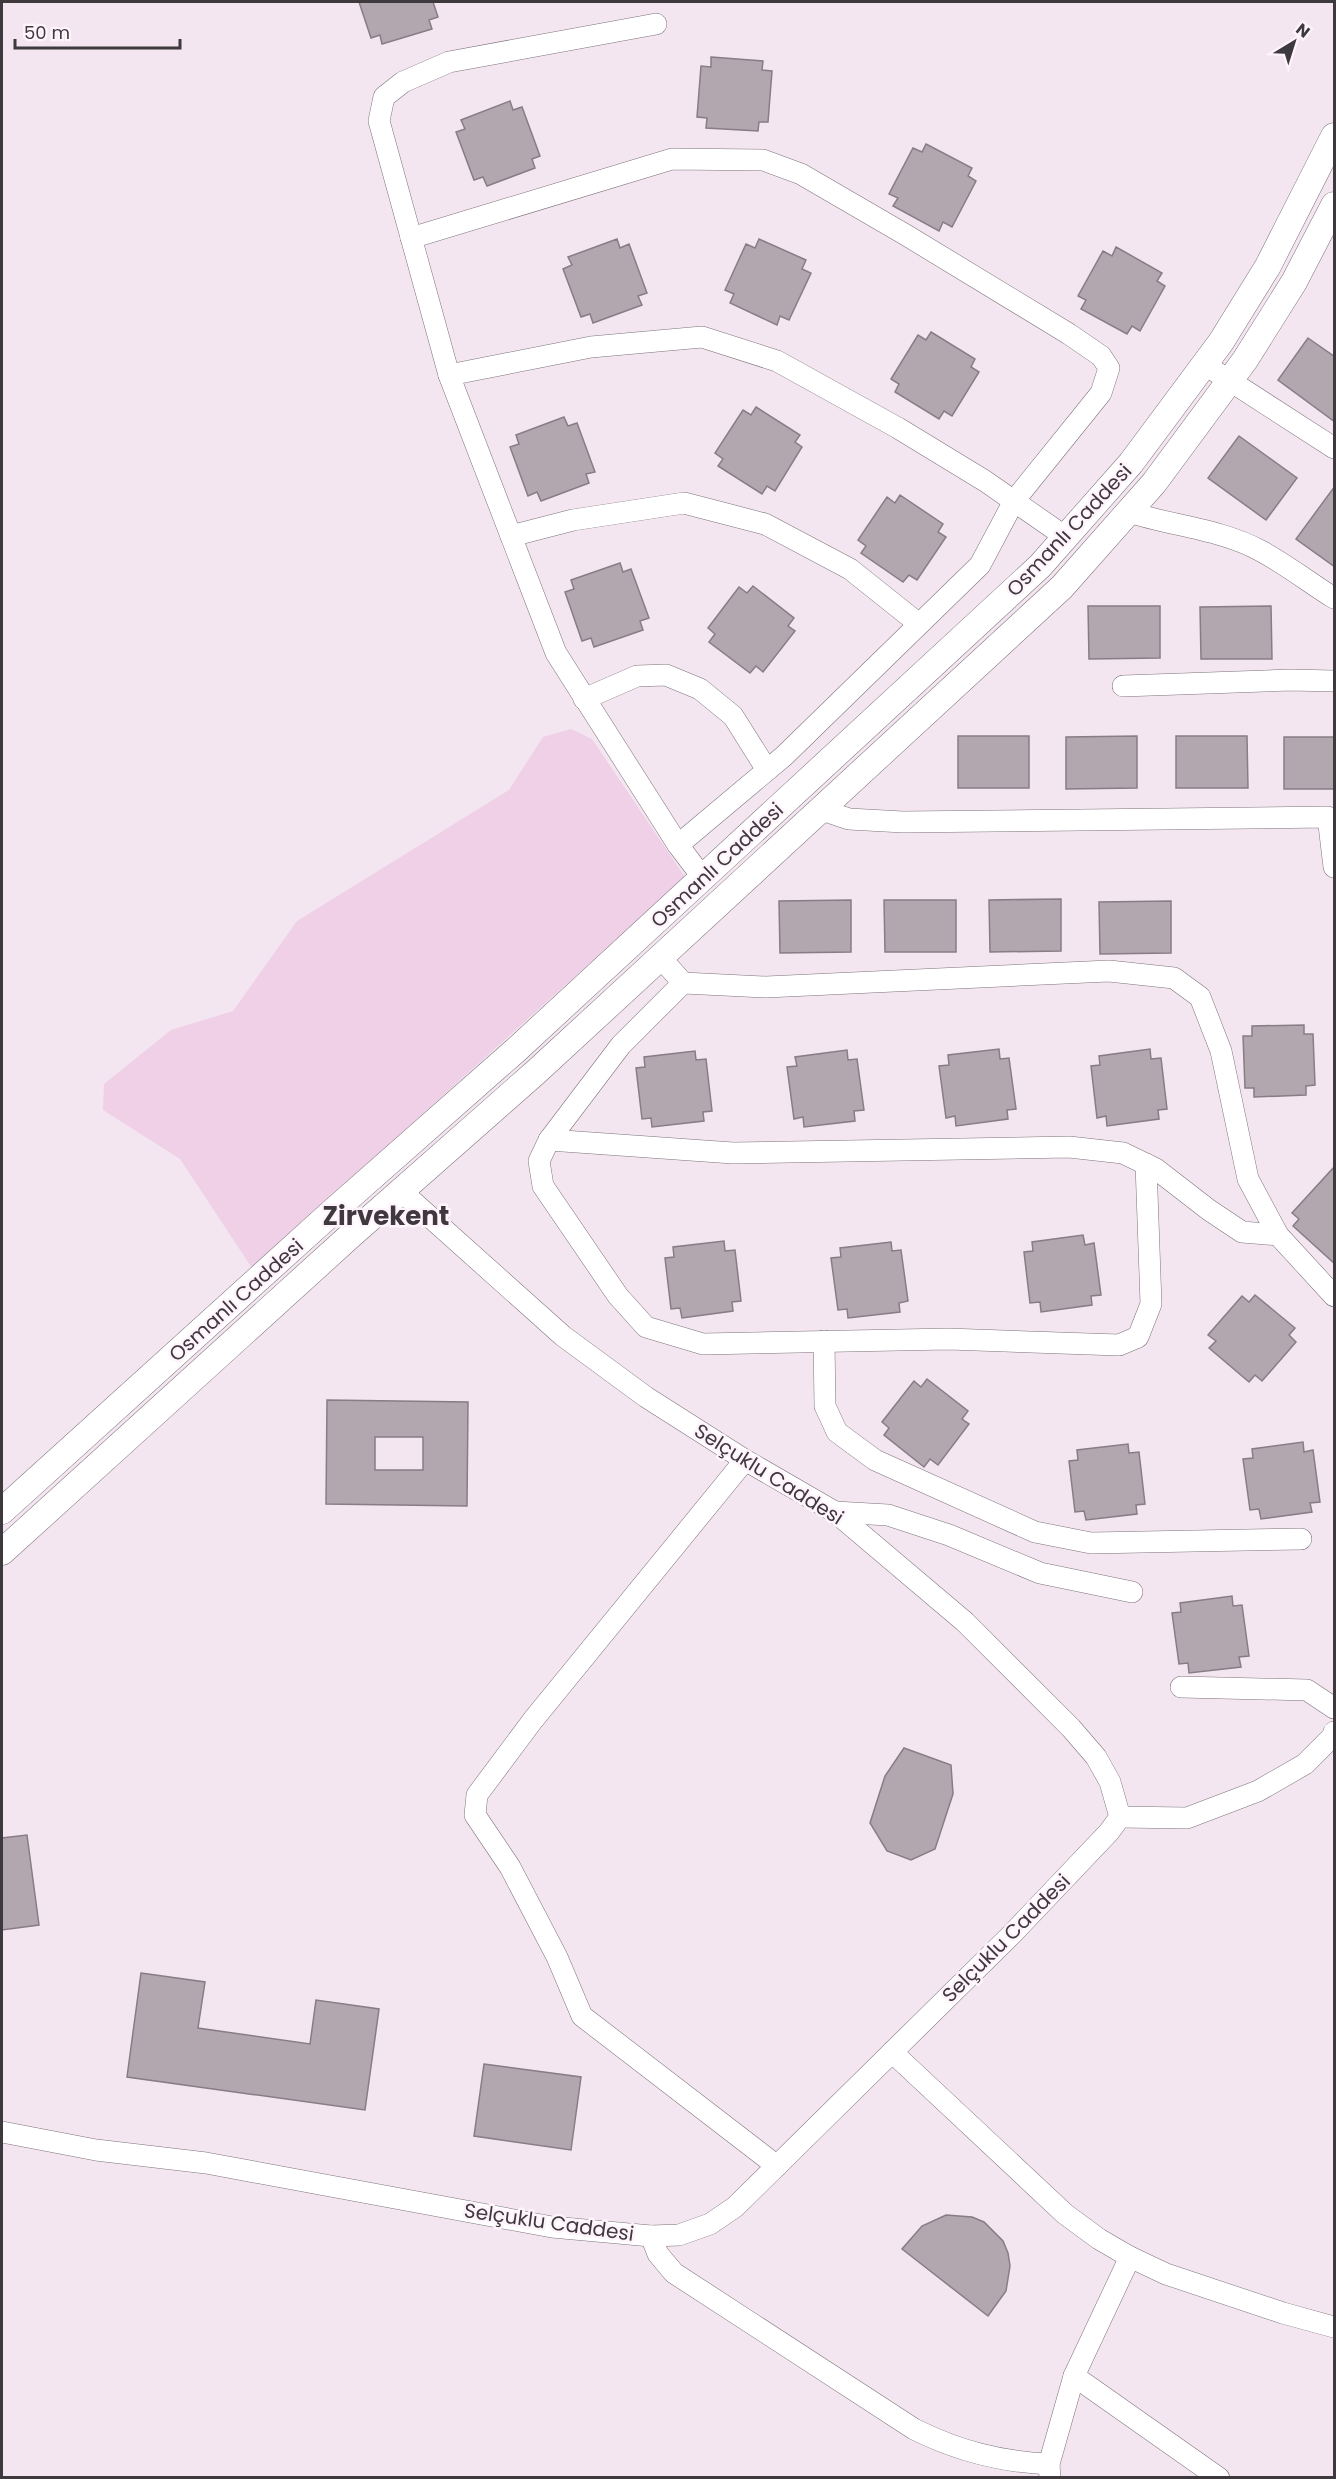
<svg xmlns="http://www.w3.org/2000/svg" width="1336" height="2479" font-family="Poppins,sans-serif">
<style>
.green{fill:#efd0e7}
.building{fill:#b3a7af;stroke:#887c85;stroke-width:1.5;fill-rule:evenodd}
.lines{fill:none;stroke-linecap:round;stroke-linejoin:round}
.minor-casing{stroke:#7e737b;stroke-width:22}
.tertiary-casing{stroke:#7e737b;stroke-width:27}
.minor{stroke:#fff;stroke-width:21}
.tertiary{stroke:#fff;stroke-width:26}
.labels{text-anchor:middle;stroke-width:5;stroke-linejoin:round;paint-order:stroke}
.street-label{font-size:20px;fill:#3e393d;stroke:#fff4fc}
.district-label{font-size:26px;font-weight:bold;fill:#3e393d;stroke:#fff4fc}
</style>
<rect width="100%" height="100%" fill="#f3e6f0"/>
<polygon class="green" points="571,729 592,739 685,877 252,1268 180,1159 103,1110 104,1084 171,1030 233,1011 297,921 509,790 543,737"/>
<g class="building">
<polygon points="359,2 433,2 438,17 429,20 432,29 382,44 380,35 371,38"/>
<polygon points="711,57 763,61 762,70 772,71 768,122 759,122 758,131 706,128 707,118 697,117 701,66 711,67"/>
<polygon points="510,101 513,110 522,107 540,156 532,159 535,168 487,186 483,177 474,180 456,132 465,129 461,120"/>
<polygon points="926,144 972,168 968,176 976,181 952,227 943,222 939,231 893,206 898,198 889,194 913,148 922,152"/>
<polygon points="617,239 620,248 629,244 647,293 638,296 642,305 593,323 590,314 581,317 563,269 572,265 568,257"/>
<polygon points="759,239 806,260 802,269 811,273 789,320 780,316 777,325 730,303 734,294 725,290 746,244 755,248"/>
<polygon points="1116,247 1162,273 1157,281 1165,286 1140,331 1132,326 1127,334 1081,309 1086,300 1078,296 1103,251 1112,256"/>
<polygon points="931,332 975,359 971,367 979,372 952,416 944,411 939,419 895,392 899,384 891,379 918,335 926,340"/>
<polygon points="1308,338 1335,357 1335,422 1278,380"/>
<polygon points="756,407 800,435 795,442 802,447 775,491 767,486 762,494 718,466 723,459 715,453 743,410 751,415"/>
<polygon points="564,417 568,426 577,423 595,472 586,474 589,483 541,501 537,492 528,496 510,447 519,444 516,435"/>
<polygon points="1239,436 1297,478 1266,520 1208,478"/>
<polygon points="1335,486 1335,567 1296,539"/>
<polygon points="900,495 943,524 938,532 946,537 917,580 909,575 903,582 861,553 866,546 858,540 887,497 895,503"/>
<polygon points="620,563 623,572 631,569 649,618 640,621 643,630 594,647 591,638 582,641 565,592 574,589 571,580"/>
<polygon points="753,586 794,618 788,626 795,631 763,672 756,666 750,673 709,642 715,634 708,628 739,587 747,593"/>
<polygon points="1088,606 1160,606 1160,658 1089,659"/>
<polygon points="1271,606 1272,659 1201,659 1200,607"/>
<rect x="958" y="736" width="71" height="52"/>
<polygon points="1137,736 1137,788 1066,789 1066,737"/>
<polygon points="1176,736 1247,736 1248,788 1176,788"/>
<rect x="1284" y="737" width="51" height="52"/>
<polygon points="1061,899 1061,951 990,952 989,900"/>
<polygon points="851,900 851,952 780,953 779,901"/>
<polygon points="884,900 956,900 956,952 885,952"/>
<polygon points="1171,901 1171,953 1100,954 1099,902"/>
<polygon points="1304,1025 1304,1034 1313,1034 1315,1085 1306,1086 1306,1095 1254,1097 1254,1088 1245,1088 1243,1036 1252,1036 1252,1026"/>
<polygon points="999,1049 1000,1059 1009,1058 1016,1109 1007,1110 1008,1119 956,1126 955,1116 946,1118 939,1066 949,1065 948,1055"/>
<polygon points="1150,1049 1151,1059 1161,1058 1167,1109 1158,1110 1159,1119 1107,1126 1106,1116 1097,1118 1091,1066 1100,1065 1099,1056"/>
<polygon points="847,1050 848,1060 857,1059 864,1110 854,1111 855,1121 804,1127 803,1117 794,1119 787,1067 797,1066 795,1057"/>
<polygon points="695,1051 696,1060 706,1059 712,1111 703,1112 704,1121 652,1127 651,1118 642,1119 636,1068 645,1067 644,1057"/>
<polygon points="1335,1166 1335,1264 1293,1226 1299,1219 1292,1213"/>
<polygon points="1083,1235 1085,1245 1094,1243 1101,1295 1091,1296 1092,1305 1041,1312 1040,1302 1030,1303 1024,1252 1033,1251 1032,1242"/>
<polygon points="724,1241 725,1251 735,1250 741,1301 732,1302 733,1311 682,1318 680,1308 671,1309 665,1258 674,1257 673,1247"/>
<polygon points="891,1242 892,1251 901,1250 908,1301 899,1303 900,1312 848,1318 847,1309 838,1310 831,1258 841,1257 840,1248"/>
<polygon points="1255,1295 1295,1328 1289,1335 1296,1342 1262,1381 1255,1375 1249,1382 1209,1348 1216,1341 1208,1335 1242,1296 1249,1302"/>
<polygon points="927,1379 968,1411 962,1419 969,1424 938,1465 930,1459 924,1467 884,1435 889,1428 882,1422 914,1381 921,1387"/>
<path d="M327,1400L468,1402L467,1506L326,1504ZM375,1437H423V1470H375Z"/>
<polygon points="1303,1442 1304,1452 1313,1450 1320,1502 1310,1503 1312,1512 1261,1519 1259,1509 1250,1510 1243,1459 1253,1458 1252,1449"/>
<polygon points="1128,1444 1129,1453 1139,1452 1145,1504 1136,1505 1137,1514 1086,1520 1084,1511 1075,1512 1069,1461 1078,1460 1077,1450"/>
<polygon points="1232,1596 1233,1606 1242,1605 1249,1656 1239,1657 1241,1667 1189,1673 1188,1663 1179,1664 1172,1613 1181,1612 1180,1603"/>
<polygon points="904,1748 951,1765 953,1794 935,1849 911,1860 887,1851 870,1823 885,1776"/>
<polygon points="27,1835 39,1925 2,1930 2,1838"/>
<polygon points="141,1973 205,1982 198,2028 310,2044 316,2000 379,2009 365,2110 127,2077"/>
<polygon points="484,2064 581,2077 571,2150 474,2136"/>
<polygon points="946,2215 972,2217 984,2222 1003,2241 1008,2253 1010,2266 1006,2291 988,2316 902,2249 922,2226"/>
</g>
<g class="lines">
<defs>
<g id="minor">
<polyline points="656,24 449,62 403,82 384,97 379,121 449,375 556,653 678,845 703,878"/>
<polyline points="411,238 672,159 763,160 801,174 906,235 1069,334 1101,356 1109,368 1101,393 1014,501 980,565 784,756 678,845"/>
<polyline points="1204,364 1334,448"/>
<polyline points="449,375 591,347 702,337 777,361 898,428 985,481 1067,538"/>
<path d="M1129,512C1172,526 1221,529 1261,551C1287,565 1310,583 1334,598"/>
<polyline points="511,536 573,520 684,503 765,524 850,569 919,624"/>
<polyline points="1123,686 1290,680 1334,681"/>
<polyline points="584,699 637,676 666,675 700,689 733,716 767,770"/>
<polyline points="822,810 849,819 903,822 1328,817 1334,867"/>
<polyline points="661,958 683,983 766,987 1109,971 1174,978 1200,997 1221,1051 1248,1179 1278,1235 1334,1296"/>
<polyline points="683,983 621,1045 549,1140 539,1161 543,1186 618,1296 646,1327 703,1344 948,1339 1119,1345 1138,1337 1151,1304 1146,1164"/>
<polyline points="549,1140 733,1153 1069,1147 1123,1153 1156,1169 1209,1210 1242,1232 1278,1235"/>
<polyline points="824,1341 825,1406 837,1432 875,1460 1035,1532 1091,1543 1301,1539"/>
<polyline points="745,1460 533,1720 477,1795 475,1815 510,1867 557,1957 582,2016 777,2166"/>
<polyline points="835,1512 888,1515 949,1535 1040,1573 1132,1592"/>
<polyline points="1181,1687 1307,1690 1334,1708"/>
<polyline points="1120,1817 1187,1818 1258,1791 1305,1764 1332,1737 1334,1732"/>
<polyline points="892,2052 1065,2214 1099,2239 1130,2257 1166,2274 1283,2313 1334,2327"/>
<polyline points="2,2132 96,2150 206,2163 552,2227 651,2236 679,2235 710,2224 735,2207 1013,1933 1109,1832 1120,1817 1110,1782 1096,1757 1071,1728 965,1622 835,1512 745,1460 646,1397 563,1336 401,1191"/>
<path d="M651,2236L658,2254L674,2273L914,2429C958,2451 1000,2462 1049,2464"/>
<polyline points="1074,2376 1219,2478"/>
<polyline points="1050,2478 1049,2464 1074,2376 1130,2257"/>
</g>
<g id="tertiary">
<polyline points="2,1511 330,1214 516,1050 1040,566 1131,463 1221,342 1268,266 1334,136"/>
<polyline points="2,1552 350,1236 536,1072 1062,587 1154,483 1245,360 1294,282 1334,205"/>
</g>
</defs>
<use href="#minor" class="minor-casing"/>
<use href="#tertiary" class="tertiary-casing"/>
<use href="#minor" class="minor"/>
<use href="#tertiary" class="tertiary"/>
</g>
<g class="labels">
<g class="street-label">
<text transform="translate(1069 530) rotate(-47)" y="7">Osmanlı Caddesi</text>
<text transform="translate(717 865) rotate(-43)" y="7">Osmanlı Caddesi</text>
<text transform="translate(236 1300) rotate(-42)" y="7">Osmanlı Caddesi</text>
<text transform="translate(769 1474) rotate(32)" y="7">Selçuklu Caddesi</text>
<text transform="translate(1006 1938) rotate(-45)" y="7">Selçuklu Caddesi</text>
<text transform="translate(549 2222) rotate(8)" y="7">Selçuklu Caddesi</text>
</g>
<g class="district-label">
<text x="386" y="1225">Zirvekent</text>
</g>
</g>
<rect width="1336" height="2479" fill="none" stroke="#3e393d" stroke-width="6"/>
<g transform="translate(1294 42) rotate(38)" stroke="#fff4fc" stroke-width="4.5" paint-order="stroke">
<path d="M0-4.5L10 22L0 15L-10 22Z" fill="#3e393d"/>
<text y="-9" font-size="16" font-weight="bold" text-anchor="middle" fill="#3e393d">N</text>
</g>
<path d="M15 39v9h165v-9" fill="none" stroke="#3e393d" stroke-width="3"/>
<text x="24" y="39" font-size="18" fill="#3e393d" stroke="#fff4fc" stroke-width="4.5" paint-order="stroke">50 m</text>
</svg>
